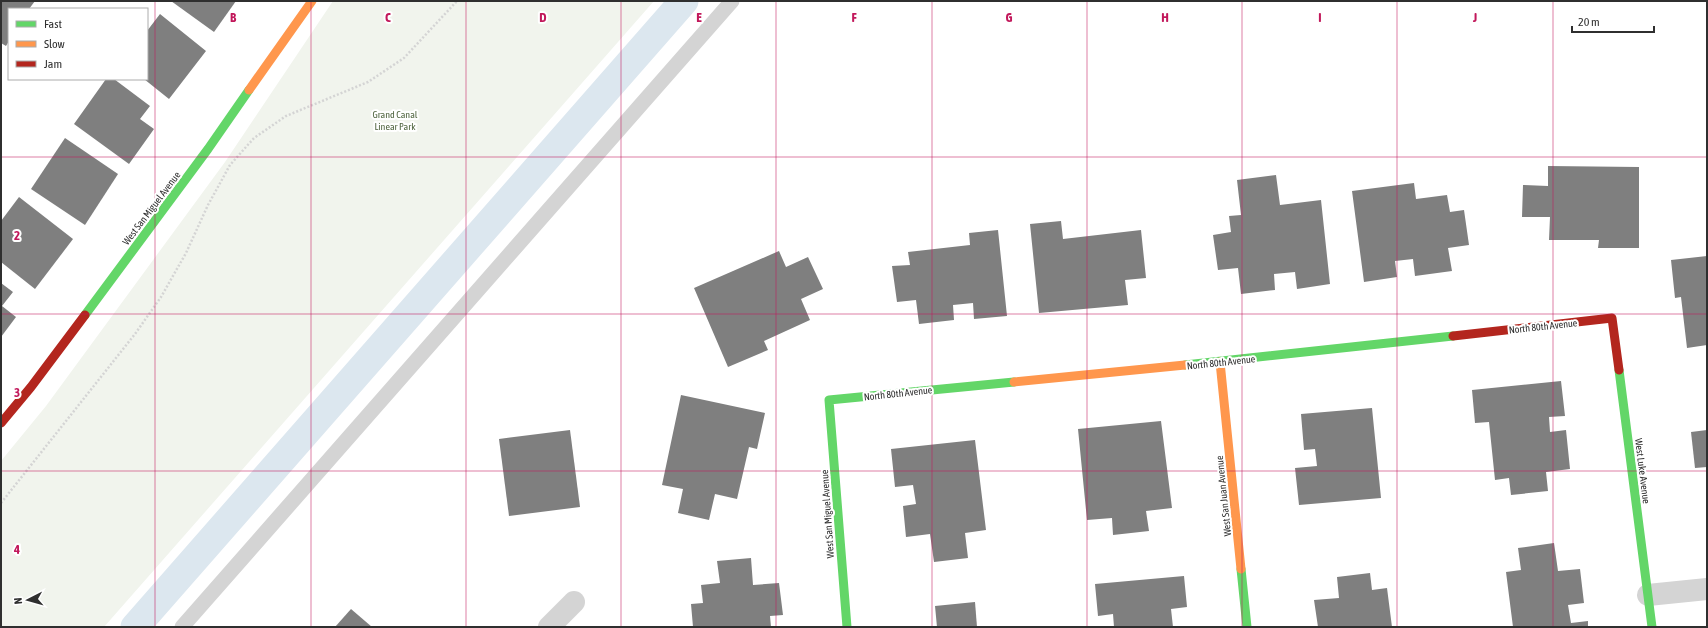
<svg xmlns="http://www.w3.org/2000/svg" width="1708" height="628" font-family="'Asap Condensed',sans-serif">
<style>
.green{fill:#f1f4ed}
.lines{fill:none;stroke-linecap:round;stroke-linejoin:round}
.canal{stroke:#dce7ef;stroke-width:29}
.building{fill:#7f7f7f}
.path{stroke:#d4d4d4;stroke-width:2.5;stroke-dasharray:2 2;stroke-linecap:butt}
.lane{stroke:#d4d4d4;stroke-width:15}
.street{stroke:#d4d4d4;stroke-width:22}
.fast{stroke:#63d668;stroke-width:9}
.slow{stroke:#ff974d;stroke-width:9}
.jam{stroke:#b3261e;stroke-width:9}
.grid{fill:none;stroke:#c2185b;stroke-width:1;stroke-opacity:0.55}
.labels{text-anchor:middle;stroke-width:4;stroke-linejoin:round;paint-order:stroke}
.park-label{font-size:10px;fill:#516641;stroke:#fff}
.street-label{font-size:10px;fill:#2f2f2f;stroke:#fff}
.grid-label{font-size:13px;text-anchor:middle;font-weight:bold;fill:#c2185b;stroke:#fff;stroke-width:4;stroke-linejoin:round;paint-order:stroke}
</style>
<rect width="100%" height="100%" fill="#fff"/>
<polygon class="green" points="333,1 654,1 104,627 1,627 1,461 46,406 225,162"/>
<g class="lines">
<polyline class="canal" points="135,627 684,1"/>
</g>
<g class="building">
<polygon points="1,1 35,1 29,9 9,9 9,41 6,46 1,43"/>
<polygon points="171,1 236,1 214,32"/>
<polygon points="160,14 206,51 169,99 144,79 147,79 147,31"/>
<polygon points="106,79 114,79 150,106 140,119 154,129 129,164 74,124"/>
<polygon points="65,138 118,174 85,225 31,189"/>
<polygon points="1548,166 1639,167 1639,248 1598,248 1599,240 1549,240 1550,217 1522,217 1523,185 1548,186"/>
<polygon points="1276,175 1280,205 1321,200 1330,284 1297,289 1295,272 1274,274 1275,290 1241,294 1238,268 1218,270 1213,235 1231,232 1229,216 1241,215 1237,180"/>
<polygon points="1414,183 1416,199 1447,195 1450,212 1464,210 1469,245 1448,248 1452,271 1415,276 1413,259 1395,261 1397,277 1364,282 1352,191"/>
<polygon points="19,197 73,239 35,289 1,262 1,221"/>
<polygon points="1061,221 1063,239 1141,230 1146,278 1125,280 1128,305 1039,313 1030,224"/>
<polygon points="998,230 1007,316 974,319 973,303 953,305 954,320 919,324 916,300 897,302 892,266 910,265 908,252 970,245 969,233"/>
<polygon points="779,251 786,267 808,257 823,289 801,299 810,320 764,341 768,350 728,367 694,288"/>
<polygon points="1707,256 1707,345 1687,348 1681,297 1675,298 1671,260"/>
<polygon points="1,283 13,292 2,306 16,317 1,337"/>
<polygon points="1561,381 1565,416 1549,417 1550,432 1566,430 1570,469 1546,472 1548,491 1511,495 1509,478 1495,480 1489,422 1475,423 1472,390"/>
<polygon points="681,395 765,413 757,449 749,447 737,499 715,494 709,520 678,513 683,489 662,485"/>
<polygon points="1372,408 1381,498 1299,505 1295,468 1317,466 1315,449 1304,450 1301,414"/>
<polygon points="1161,421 1172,508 1146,511 1149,531 1113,535 1112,518 1087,520 1078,429"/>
<polygon points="570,430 580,507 509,516 499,439"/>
<polygon points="1707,430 1707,467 1695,468 1691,432"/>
<polygon points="975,440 986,530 965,533 968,558 934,562 930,534 906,537 903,506 916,504 913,485 895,487 891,449"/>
<polygon points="1554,543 1558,571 1580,569 1584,603 1568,605 1571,623 1588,621 1588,627 1513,627 1506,572 1521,570 1518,548"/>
<polygon points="751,558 753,585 779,583 783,615 770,616 771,627 693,627 691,604 703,603 701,585 720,583 717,561"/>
<polygon points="1370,573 1372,590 1387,588 1392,627 1318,627 1314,600 1339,598 1337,577"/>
<polygon points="1184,576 1187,607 1171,609 1173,627 1114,627 1113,614 1098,616 1095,584"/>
<polygon points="975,602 977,627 937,627 935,606"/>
<polygon points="351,609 372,627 335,627"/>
</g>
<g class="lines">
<polyline class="path" points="1,503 135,334 161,297 186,253 208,205 230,165 254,138 286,116 368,82 404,58 457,1"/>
<polyline class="lane" points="182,627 732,1"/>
<g class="street">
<polyline points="1648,595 1707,589"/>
<polyline points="549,627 574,602"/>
</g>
<g class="fast">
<polyline points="85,315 208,149 249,90"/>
<polyline points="1185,365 1453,336"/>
<polyline points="1619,370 1652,627"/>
<polyline points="1241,569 1247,627"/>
<polyline points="847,627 829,400 1014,382"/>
</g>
<g class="slow">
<polyline points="249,90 312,1"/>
<polyline points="1220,362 1241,569"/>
<polyline points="1014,382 1185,365"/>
</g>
<g class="jam">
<polyline points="1453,336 1612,318 1619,370"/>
<polyline points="1,423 31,387 85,315"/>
</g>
</g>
<path class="grid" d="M155,1V627M311,1V627M466,1V627M621,1V627M776,1V627M932,1V627M1087,1V627M1242,1V627M1397,1V627M1553,1V627M1,157H1707M1,314H1707M1,471H1707"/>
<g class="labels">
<g class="park-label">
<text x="395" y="118">Grand Canal<tspan x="395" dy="12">Linear Park</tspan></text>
</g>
<g class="street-label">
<text transform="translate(151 208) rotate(-53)" y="4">West San Miguel Avenue</text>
<text transform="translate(1543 326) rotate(-6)" y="4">North 80th Avenue</text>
<text transform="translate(1221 362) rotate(-6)" y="4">North 80th Avenue</text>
<text transform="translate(898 393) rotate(-6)" y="4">North 80th Avenue</text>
<text transform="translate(1643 471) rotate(83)" y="4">West Luke Avenue</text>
<text transform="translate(1223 496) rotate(-96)" y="4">West San Juan Avenue</text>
<text transform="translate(827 514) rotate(-94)" y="4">West San Miguel Avenue</text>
</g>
</g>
<g class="grid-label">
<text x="233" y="22">B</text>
<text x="388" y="22">C</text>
<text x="543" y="22">D</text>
<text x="699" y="22">E</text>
<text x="854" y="22">F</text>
<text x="1009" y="22">G</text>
<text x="1165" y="22">H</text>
<text x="1320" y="22">I</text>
<text x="1475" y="22">J</text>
<text x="17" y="240">2</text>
<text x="17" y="397">3</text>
<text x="17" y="554">4</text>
</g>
<rect width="1708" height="628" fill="none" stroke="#2f2f2f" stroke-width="4"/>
<rect x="8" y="8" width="140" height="72" fill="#ffffff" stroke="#acacac"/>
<rect x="16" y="21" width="20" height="6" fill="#63d668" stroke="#acacac"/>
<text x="44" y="28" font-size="12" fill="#2f2f2f">Fast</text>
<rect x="16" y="41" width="20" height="6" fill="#ff974d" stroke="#acacac"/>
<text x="44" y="48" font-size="12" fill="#2f2f2f">Slow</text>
<rect x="16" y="61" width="20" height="6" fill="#b3261e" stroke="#acacac"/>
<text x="44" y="68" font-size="12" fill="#2f2f2f">Jam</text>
<g transform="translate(28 600) rotate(264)" stroke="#ffffff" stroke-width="3" paint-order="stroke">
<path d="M0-3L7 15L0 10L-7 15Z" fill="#2f2f2f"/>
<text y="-6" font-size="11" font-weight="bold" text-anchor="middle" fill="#2f2f2f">N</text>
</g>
<path d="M1572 26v6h82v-6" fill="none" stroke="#2f2f2f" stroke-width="2"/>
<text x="1578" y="26" font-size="12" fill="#2f2f2f" stroke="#ffffff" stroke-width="3" paint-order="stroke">20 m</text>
</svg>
